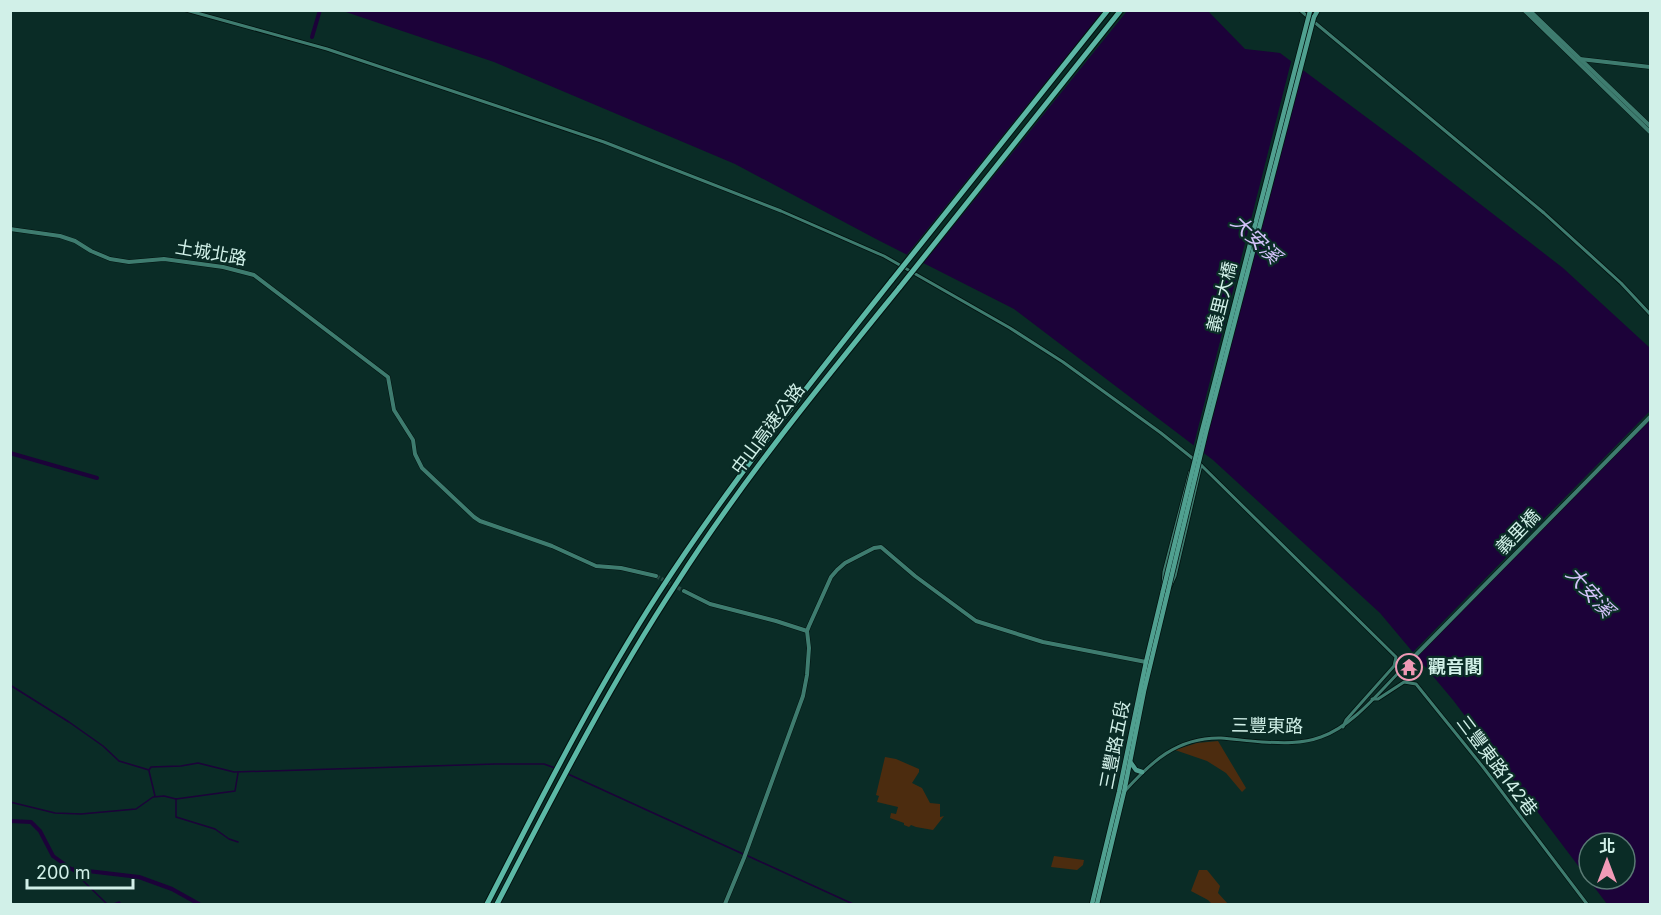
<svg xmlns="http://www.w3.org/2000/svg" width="1661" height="915" font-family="Inter,'Noto Sans TC',sans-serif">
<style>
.green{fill:#4c2c0f}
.water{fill:#1c0239;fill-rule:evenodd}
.pier{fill:#0a2c26}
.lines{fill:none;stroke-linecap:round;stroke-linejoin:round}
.stream{stroke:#1c0239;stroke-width:1.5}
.canal{stroke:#1c0239;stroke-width:4}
.tertiary-tunnel{stroke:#284943;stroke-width:4;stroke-dasharray:4 2;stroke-linecap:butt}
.minor-casing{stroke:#02120f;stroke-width:4.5}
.tertiary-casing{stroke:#02120f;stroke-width:5}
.secondary-casing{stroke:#02120f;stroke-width:5}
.primary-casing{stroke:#02120f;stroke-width:6}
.motorway-casing{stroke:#02120f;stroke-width:7}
.minor{stroke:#3e7c6f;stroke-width:3}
.tertiary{stroke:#3e7c6f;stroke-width:4}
.secondary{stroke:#3e7c6f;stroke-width:4}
.primary{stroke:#50a090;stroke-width:4.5}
.motorway{stroke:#5cb8a6;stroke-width:5}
.primary-bridge-casing{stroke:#02120f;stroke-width:6;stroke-linecap:butt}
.motorway-bridge-casing{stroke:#02120f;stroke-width:7;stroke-linecap:butt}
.primary-bridge{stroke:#50a090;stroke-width:4.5}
.motorway-bridge{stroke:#5cb8a6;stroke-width:5}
.labels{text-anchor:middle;stroke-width:4.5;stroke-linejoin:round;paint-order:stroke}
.street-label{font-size:18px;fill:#d1f0e8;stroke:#0a2c26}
.poi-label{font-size:18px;font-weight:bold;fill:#d1f0e8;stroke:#0a2c26;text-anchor:start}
.water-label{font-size:20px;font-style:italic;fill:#d3c2f9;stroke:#0a2c26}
</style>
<rect width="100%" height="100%" fill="#0a2c26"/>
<g class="green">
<polygon points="1218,741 1246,788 1242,792 1226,773 1207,761 1175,750 1197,743"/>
<polygon points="885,757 896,759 919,769 919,772 912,783 922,788 930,803 940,804 940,817 944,816 933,830 916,827 911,825 909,827 904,825 904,823 890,818 891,813 896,814 898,807 877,802 879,796 876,795"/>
<polygon points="1054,856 1084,860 1083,865 1077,870 1051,867"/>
<polygon points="1199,870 1207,870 1220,886 1218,893 1228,904 1212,904 1208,900 1191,891"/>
</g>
<path class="water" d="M1207,10L1245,49L1280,53L1409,149L1563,268L1650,348V904H1607L1453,700L1380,613L1213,460L1014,309L876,239L735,164L494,62L343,11ZM1589,843H1625V879H1589Z"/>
<g class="pier">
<polygon points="1103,11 1127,11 921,266 905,257"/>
<polygon points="1292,58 1302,65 1202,455 1193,448"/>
<polygon points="1650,411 1650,417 1414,658 1411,654"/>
</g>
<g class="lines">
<g class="stream">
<polyline points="10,685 69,722 103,746 119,761 149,770 151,767 181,766 198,763 234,772 495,764 544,764 555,768"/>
<polyline points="149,771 155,796"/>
<polyline points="568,774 743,854"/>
<polyline points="176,799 176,817 215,829 229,839 238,842"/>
<polyline points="10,802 55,813 81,814 136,809 153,797 164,796 176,799 235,791 238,773"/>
<polyline points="748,856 853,904"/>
<polyline points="71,869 107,904"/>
<polyline points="114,904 119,902 121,904"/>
</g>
<g class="canal">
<polyline points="312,37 320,10"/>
<polyline points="10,453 97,478"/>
<polyline points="10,821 31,822 40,831 53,856 71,869 139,877 172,889 199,904"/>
</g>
<polyline class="tertiary-tunnel" points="656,576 684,591"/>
<defs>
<g id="minor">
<polyline points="186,10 327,49 604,142 781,211 884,256 1010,328 1063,362 1161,433 1201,465 1396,657 1394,666 1346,720 1343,727"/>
<polyline points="1300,10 1308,17"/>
<polyline points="1313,21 1544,213 1621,283 1650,314"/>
<polyline points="1163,585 1164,572 1190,472"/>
<polyline points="1170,587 1175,576 1201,465"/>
<polyline points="1372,699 1378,699 1404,682 1416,684 1483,767 1587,904"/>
<path d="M1124,792C1151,762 1177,737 1221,738C1234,739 1248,741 1262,742C1282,743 1302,744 1321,737C1353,726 1381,690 1405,666"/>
</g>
<g id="tertiary">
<polyline points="1580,59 1650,67"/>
<polyline points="10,229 60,236 75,241 91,251 110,259 129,262 164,259 223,267 254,275 388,377 394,410 413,440 415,454 422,468 474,517 480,521 552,546 596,566 621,568 656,576"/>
<polyline points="684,591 710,604 776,621 807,631"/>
<polyline points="1405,666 1650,417"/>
<polyline points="10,904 11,904"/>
<polyline points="725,904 744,858 803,696 807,675 809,648 807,631 809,626 831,577 837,570 845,563 874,548 881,547 915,576 976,621 1043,642 1146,662"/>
</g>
<g id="secondary">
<polyline points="1524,10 1650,132"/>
<polyline points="1529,10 1650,126"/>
</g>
<g id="primary">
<polyline points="1314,17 1318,10"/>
<polyline points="1131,763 1136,770 1142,772"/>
<polyline points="1092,904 1119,792 1146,662 1163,591"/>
<polyline points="1097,904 1124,792 1144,691 1168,591"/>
</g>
<g id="motorway">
<path d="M487,904C541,799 594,693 658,594C729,484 811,382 892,280"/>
<path d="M497,904C553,796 609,686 676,584C743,479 822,383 900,287"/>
</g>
</defs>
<use href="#minor" class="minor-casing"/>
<use href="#tertiary" class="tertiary-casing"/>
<use href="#secondary" class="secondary-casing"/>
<use href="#primary" class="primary-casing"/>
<use href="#motorway" class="motorway-casing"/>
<use href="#minor" class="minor"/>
<use href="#tertiary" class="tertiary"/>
<use href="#secondary" class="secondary"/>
<use href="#primary" class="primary"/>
<use href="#motorway" class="motorway"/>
<defs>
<g id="primary-bridge">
<polyline points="1163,591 1202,431 1310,11"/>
<polyline points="1168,591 1206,432 1314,17"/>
</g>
<g id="motorway-bridge">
<polyline points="892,280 1108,10"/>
<polyline points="900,287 1121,10"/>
</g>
</defs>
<use href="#primary-bridge" class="primary-bridge-casing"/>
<use href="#motorway-bridge" class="motorway-bridge-casing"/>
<use href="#primary-bridge" class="primary-bridge"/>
<use href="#motorway-bridge" class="motorway-bridge"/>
</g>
<defs>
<symbol id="temple-ring" viewBox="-11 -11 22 22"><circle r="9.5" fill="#0a2c26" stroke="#f09ab6" stroke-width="1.5"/><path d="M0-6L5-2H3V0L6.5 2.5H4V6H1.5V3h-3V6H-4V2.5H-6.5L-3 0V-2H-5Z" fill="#f09ab6"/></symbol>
</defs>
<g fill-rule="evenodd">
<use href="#temple-ring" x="1394" y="652" width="30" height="30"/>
</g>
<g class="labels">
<g class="street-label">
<text transform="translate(211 253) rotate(10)" y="6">土城北路</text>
<text transform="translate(1222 297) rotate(-76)" y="6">義里大橋</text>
<text transform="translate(768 429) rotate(-53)" y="6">中山高速公路</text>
<text transform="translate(1518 532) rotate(-46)" y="6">義里橋</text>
<text transform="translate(1267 726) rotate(1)" y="6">三豐東路</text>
<text transform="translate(1115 745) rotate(-79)" y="6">三豐路五段</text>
<text transform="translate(1497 766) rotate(53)" y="6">三豐東路142巷</text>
</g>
<g class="poi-label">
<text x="1428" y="673">觀音閣</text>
</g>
<g class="water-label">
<text transform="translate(1256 239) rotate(44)" y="7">大安溪</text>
<text transform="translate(1590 592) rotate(48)" y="7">大安溪</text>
</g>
</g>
<rect width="1661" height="915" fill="none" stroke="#d1f0e8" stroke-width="24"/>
<g transform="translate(1607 861)"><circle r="28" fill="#0a2c26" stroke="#5a7a74" stroke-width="1.5"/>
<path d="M0-4.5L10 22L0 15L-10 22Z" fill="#f09ab6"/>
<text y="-9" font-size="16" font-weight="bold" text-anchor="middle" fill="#d1f0e8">北</text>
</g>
<path d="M27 879v9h106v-9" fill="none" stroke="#d1f0e8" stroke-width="3"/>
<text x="36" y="879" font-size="18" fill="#d1f0e8" stroke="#0a2c26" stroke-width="4.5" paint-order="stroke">200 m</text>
</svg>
